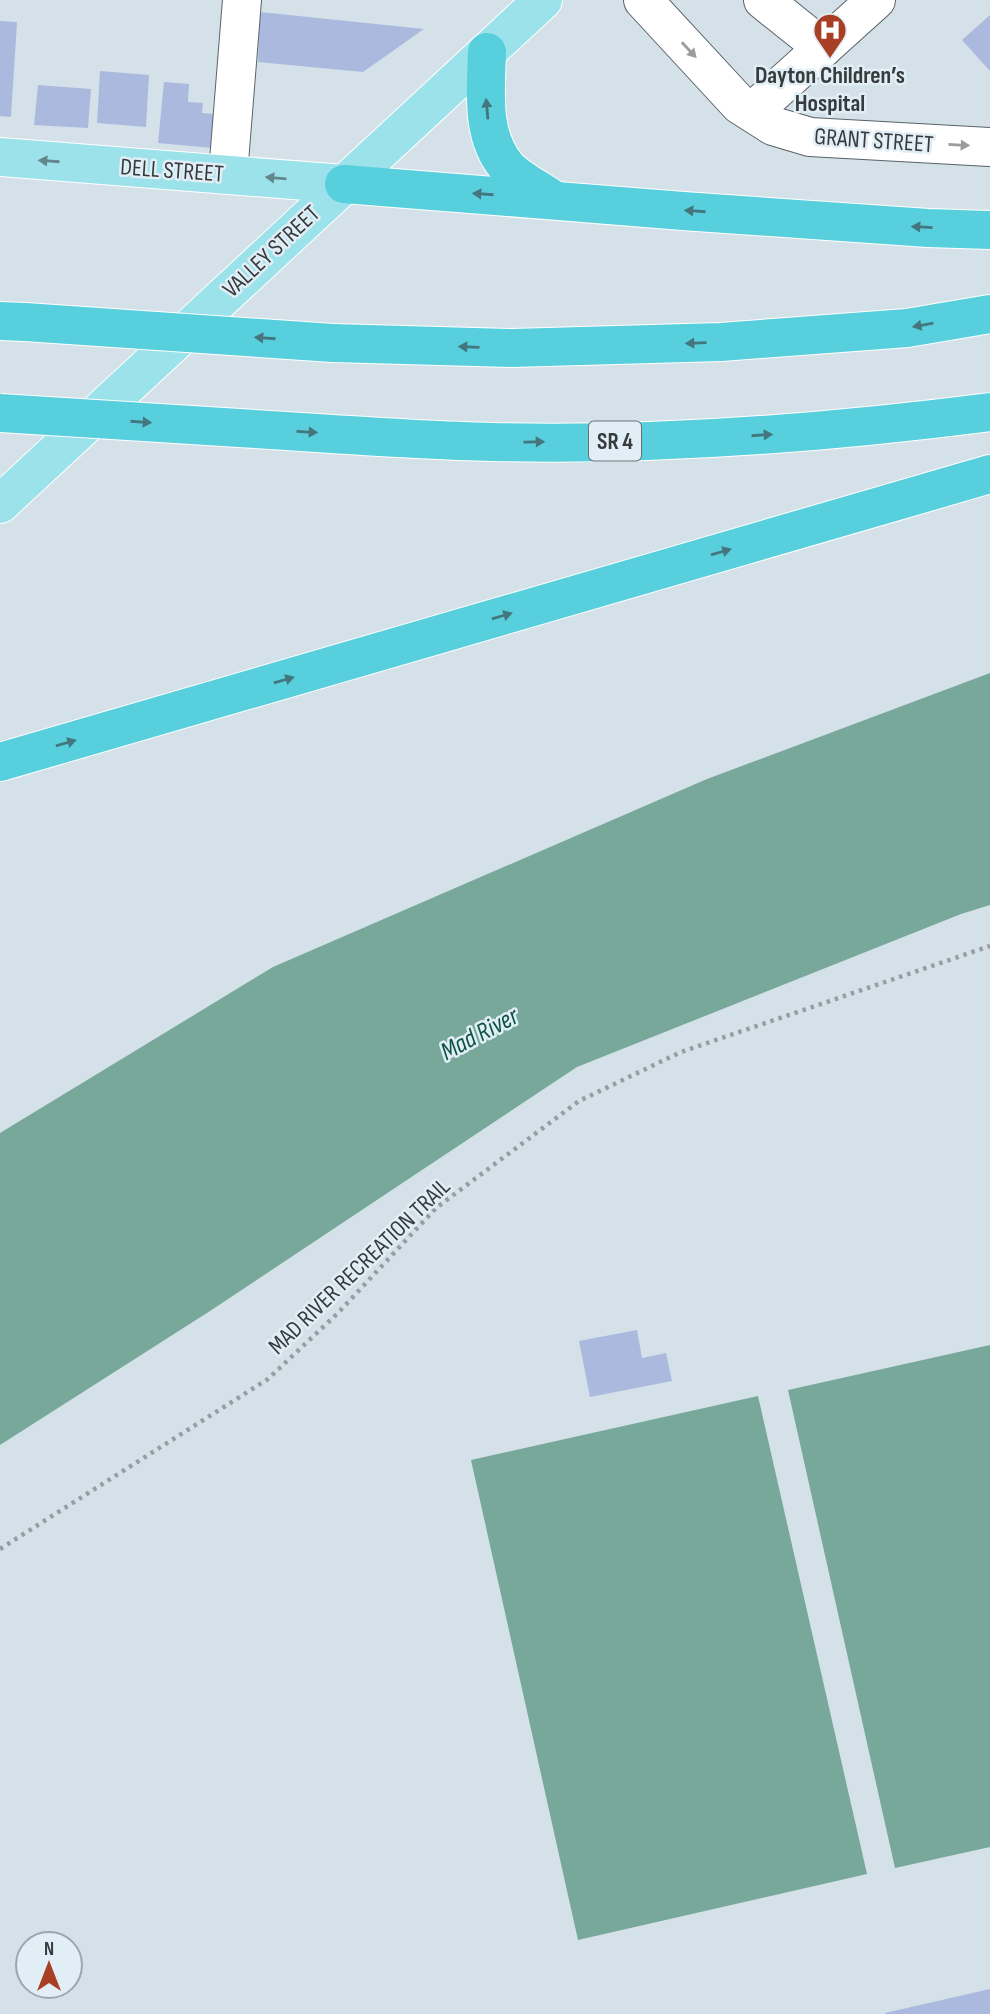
<svg xmlns="http://www.w3.org/2000/svg" width="990" height="2014" font-family="'Sofia Sans Condensed',sans-serif">
<style>
.water{fill:#77a89a}
.building{fill:#abb9df}
.lines{fill:none;stroke-linecap:round;stroke-linejoin:round}
.minor-casing{stroke:#596269;stroke-width:40}
.major-casing{stroke:#fff;stroke-width:40}
.highway-casing{stroke:#fff;stroke-width:40}
.path{stroke:#949ea3;stroke-width:4.5;stroke-dasharray:3.5 5;stroke-linecap:butt}
.minor{stroke:#fff;stroke-width:38}
.major{stroke:#9be2eb;stroke-width:38}
.highway{stroke:#58cfdd;stroke-width:38}
.highway-bridge-casing{stroke:#fff;stroke-width:40;stroke-linecap:butt}
.highway-bridge{stroke:#58cfdd;stroke-width:38}
.oneway{fill:#9a9d9e}
.oneway2{fill:#44767e}
.oneway3{fill:#63868c}
.labels{text-anchor:middle;stroke-width:5;stroke-linejoin:round;paint-order:stroke}
.shield{fill:#e2eef6;stroke:#6a7175;stroke-width:2}
.shield-label{font-size:23px;font-weight:bold;fill:#363b3e}
.poi-label{font-size:24px;font-weight:bold;fill:#363b3e;stroke:#e2eef6}
.street-label{font-size:24px;fill:#363b3e;stroke:#e2eef6}
.water-label{font-size:26px;font-style:italic;fill:#0f5345;stroke:#e2eef6}
</style>
<rect width="100%" height="100%" fill="#d5e1e8"/>
<g class="water">
<polygon points="990,673 990,905 961,914 577,1067 210,1311 0,1445 0,1133 273,967 707,779"/>
<polygon points="990,1345 990,1847 895,1868 788,1390"/>
<polygon points="758,1396 867,1874 578,1940 471,1460"/>
</g>
<g class="building">
<polygon points="260,12 424,29 363,72 258,62"/>
<polygon points="990,15 990,71 962,40"/>
<polygon points="0,21 17,22 11,117 0,116"/>
<polygon points="100,71 149,75 146,127 97,123"/>
<polygon points="164,82 189,84 188,102 203,103 202,113 215,114 212,148 158,143"/>
<polygon points="38,85 91,89 88,128 34,125"/>
<polygon points="637,1330 642,1358 666,1353 672,1381 590,1397 579,1341"/>
<polygon points="990,1989 990,2014 885,2014 885,2013"/>
</g>
<g class="lines">
<defs>
<g id="minor">
<polyline points="643,0 740,105 773,126 810,137 990,147"/>
<polyline points="763,0 823,48"/>
<polyline points="752,112 876,0"/>
<polyline points="228,174 242,0"/>
</g>
<g id="major">
<polyline points="0,157 344,184"/>
<polyline points="0,504 543,0"/>
</g>
<g id="highway">
<path d="M487,52C486,90 480,135 507,167C518,179 538,189 551,198"/>
<polyline points="344,184 683,211 928,228 990,230"/>
<polyline points="0,321 25,322"/>
<polyline points="333,343 512,348 721,342 907,328 990,314"/>
<path d="M239,428C323,433 408,440 493,442C659,446 826,433 990,412"/>
<polyline points="0,762 990,474"/>
</g>
</defs>
<use href="#minor" class="minor-casing"/>
<use href="#major" class="major-casing"/>
<use href="#highway" class="highway-casing"/>
<polyline class="path" points="0,1549 268,1379 338,1313 436,1208 579,1101 681,1052 990,946"/>
<use href="#minor" class="minor"/>
<use href="#major" class="major"/>
<use href="#highway" class="highway"/>
<defs>
<g id="highway-bridge">
<polyline points="25,322 333,343"/>
<polyline points="0,413 239,428"/>
</g>
</defs>
<use href="#highway-bridge" class="highway-bridge-casing"/>
<use href="#highway-bridge" class="highway-bridge"/>
</g>
<defs><path id="oneway-solid" d="M-6-.8H1V-3.2L6.5 0L1 3.2V.8H-6Z" transform="scale(1.75)"/></defs>
<g class="oneway">
<use href="#oneway-solid" transform="translate(689 50) rotate(47)"/>
<use href="#oneway-solid" transform="translate(959 145) rotate(3)"/>
</g>
<g class="oneway2">
<use href="#oneway-solid" transform="translate(487 109) rotate(-95)"/>
<use href="#oneway-solid" transform="translate(483 194) rotate(-176)"/>
<use href="#oneway-solid" transform="translate(695 211) rotate(-176)"/>
<use href="#oneway-solid" transform="translate(922 227) rotate(-177)"/>
<use href="#oneway-solid" transform="translate(923 325) rotate(170)"/>
<use href="#oneway-solid" transform="translate(265 338) rotate(-176)"/>
<use href="#oneway-solid" transform="translate(696 343) rotate(178)"/>
<use href="#oneway-solid" transform="translate(469 347) rotate(-178)"/>
<use href="#oneway-solid" transform="translate(141 422) rotate(4)"/>
<use href="#oneway-solid" transform="translate(307 432) rotate(3)"/>
<use href="#oneway-solid" transform="translate(762 435) rotate(-4)"/>
<use href="#oneway-solid" transform="translate(534 442) rotate(-1)"/>
<use href="#oneway-solid" transform="translate(721 552) rotate(-16)"/>
<use href="#oneway-solid" transform="translate(502 616) rotate(-16)"/>
<use href="#oneway-solid" transform="translate(284 680) rotate(-16)"/>
<use href="#oneway-solid" transform="translate(66 743) rotate(-16)"/>
</g>
<g class="oneway3">
<use href="#oneway-solid" transform="translate(49 161) rotate(-176)"/>
<use href="#oneway-solid" transform="translate(276 178) rotate(-175)"/>
</g>
<defs>
<symbol id="hospital-pin" viewBox="-11 -11 22 30"><path d="M0 17L-7.5 6A9.5 9.5 0 1 1 7.5 6Z" fill="#a83f24" stroke="#e2eef6"/><path d="M-5-5h3v3.5h4V-5h3V5h-3V1.5h-4V5h-3Z" fill="#fff"/></symbol>
</defs>
<g fill-rule="evenodd">
<use href="#hospital-pin" x="811" y="11" width="38" height="52"/>
</g>
<g class="labels">
<rect class="shield" x="589" y="421.5" width="52" height="39" rx="5"/>
<g class="shield-label">
<text x="615" y="449">SR 4</text>
</g>
<g class="poi-label">
<text x="830" y="83">Dayton Children’s<tspan x="830" dy="28">Hospital</tspan></text>
</g>
<g class="street-label">
<text transform="translate(874 140) rotate(4)" y="8">GRANT STREET</text>
<text transform="translate(172 170) rotate(4)" y="8">DELL STREET</text>
<text transform="translate(271 251) rotate(-43)" y="8">VALLEY STREET</text>
<text transform="translate(359 1266) rotate(-44)" y="8">MAD RIVER RECREATION TRAIL</text>
</g>
<g class="water-label">
<text transform="translate(479 1033) rotate(-28)" y="9">Mad River</text>
</g>
</g>
<g transform="translate(49 1965)"><circle r="33" fill="#e2eef6" stroke="#9da6ac" stroke-width="2"/>
<path d="M0-5L12 26L0 18L-12 26Z" fill="#a83f24"/>
<text y="-10" font-size="19" font-weight="bold" text-anchor="middle" fill="#363b3e">N</text>
</g>
</svg>
